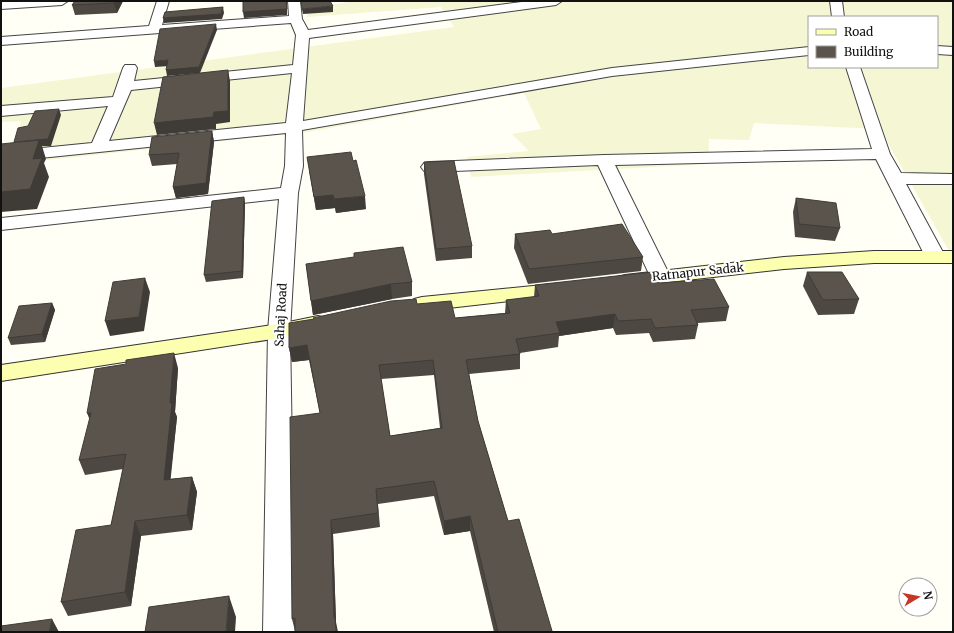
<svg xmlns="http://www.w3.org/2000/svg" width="954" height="633" font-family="Merriweather,serif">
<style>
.farmland{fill:#f4f6d4;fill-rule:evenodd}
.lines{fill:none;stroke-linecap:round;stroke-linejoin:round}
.street-casing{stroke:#444;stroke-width:2}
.secondary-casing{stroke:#333;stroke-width:2}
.street{fill:#fff;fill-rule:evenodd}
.secondary{fill:#fcffb0;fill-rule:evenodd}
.wall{fill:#4d4842;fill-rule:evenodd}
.shaded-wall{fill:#3f3b36}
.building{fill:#5a544d;stroke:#3f3b36;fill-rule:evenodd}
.labels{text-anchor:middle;stroke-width:4;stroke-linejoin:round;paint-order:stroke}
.street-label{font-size:12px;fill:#111;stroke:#fff}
</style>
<rect width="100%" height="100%" fill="#fffff5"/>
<path class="farmland" d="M355,1H953V258L880,129L754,123L749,140L709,139L708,164L471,177L467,157L529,151L512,134L541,129L524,93L308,132L11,164L21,121L1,122V88L454,27L441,7L307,17V9ZM809,17H937V67H809Z"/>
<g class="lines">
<defs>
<g id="street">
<polygon points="1,1 68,1 62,5 1,9"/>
<path d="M157,1H169L162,25L289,16L288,1H300L302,19L308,30L529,1H562L556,5L309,38L303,121L612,68L809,47V55L612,76L302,130L303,166L298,193L290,331L295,632H263L268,331L279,199L1,230V218L281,188L285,166L286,133L1,162V152L92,143L108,106L1,116V106L113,97L123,68L125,65H135L137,68L134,81L293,65L296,35L291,23L1,45V37L149,26ZM292,73L286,123L109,141L131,90Z"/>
<polygon points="830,1 842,1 844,17 832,17"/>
<polygon points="937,46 953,47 953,55 937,54"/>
<polygon points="846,67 860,67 890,154 901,173 953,174 953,184 906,184 945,256 942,260 935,262 928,260 925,256 876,159 615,165 670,276 667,280 660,282 653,280 650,276 598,165 430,172 424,171 421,167 424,163 430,162 604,155 872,149"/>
</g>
<g id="secondary">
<polygon points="874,251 953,251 953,263 874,263 784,269 625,287 618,285 615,281 618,277 625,275 784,257"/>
<polygon points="563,283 570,284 574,289 570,294 422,311 414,309 411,304 414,299 422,297"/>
<polygon points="318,316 326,318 329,323 326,328 279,338 1,381 1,365 279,324"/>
</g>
</defs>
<use href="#street" class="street-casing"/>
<use href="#secondary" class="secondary-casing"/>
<use href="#street" class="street"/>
<use href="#secondary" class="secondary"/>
</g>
<g class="wall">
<polygon points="75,1 123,1 117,13 75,15 72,5"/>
<polygon points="212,131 214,142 208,194 176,198 173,187 177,164 152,166 149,155"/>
<polygon points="424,162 472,246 472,258 436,261 424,174"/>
<polygon points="309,170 366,209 336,213 335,208 316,210"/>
<polygon points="244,197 245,204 243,278 206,282 204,275"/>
<polygon points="796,198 840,228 835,241 795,237 793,212"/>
<polygon points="515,234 552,234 643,257 641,271 528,284 514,248"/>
<polygon points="306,264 412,282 412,296 392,299 313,315"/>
<polygon points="807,272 859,299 854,314 818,315 803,286"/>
<path d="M659,283L729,307L726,321L698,323V325L695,339L653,342L649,333L616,335L613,328L559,336L558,347L520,353V369L469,374L478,421L508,521L552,631V632H494L470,531L444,535L434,496L378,504L380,527L333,534L336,622L295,631L292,619L320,413L309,360L292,362L289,348L417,304L455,318L505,313L506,300L534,297L535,285ZM434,375L440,428L390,436L381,379Z"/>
<polygon points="52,303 55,310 45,342 11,345 8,338"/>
<polygon points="178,368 175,412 177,417 170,479 192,477 197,492 192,530 141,536 131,606 68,616 61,602 111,525 123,469 85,475 79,460"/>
</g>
<g class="shaded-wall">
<polygon points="115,1 123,1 117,13 114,3"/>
<polygon points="287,1 287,15 244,18 243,12"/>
<polygon points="333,6 333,12 303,14 302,9"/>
<polygon points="223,7 224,13 222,19 164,23 163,18"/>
<polygon points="216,24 217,30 200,73 167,76 166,70"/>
<polygon points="168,60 169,66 155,67 154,61"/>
<polygon points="228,70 230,81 230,122 216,124 216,129 157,135 154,123 214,112"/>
<polygon points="59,109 61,115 51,146 42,146 46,159 44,163 49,177 37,209 1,212 1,192 16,149"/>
<polygon points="212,131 214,142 208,194 176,198 173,187"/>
<polygon points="333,195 335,208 316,210 314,197"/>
<polygon points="365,196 366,209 336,213 334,199"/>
<polygon points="244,197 245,204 243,278 242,271"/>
<polygon points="145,278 150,292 144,331 110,336 105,321"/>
<polygon points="391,284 392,299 313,315 311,301"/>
<polygon points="52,303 55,310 45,342 42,334"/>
<polygon points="615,314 613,328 559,336 560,333 556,322"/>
<polygon points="307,345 309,360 292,362 289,348"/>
<polygon points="174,353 178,368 175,412 177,417 169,495 164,480 170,403"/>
<polygon points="87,413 91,413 93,428"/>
<polygon points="192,477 197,492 192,530 187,515"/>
<polygon points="470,516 470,531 444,535 444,521"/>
<polygon points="331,520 333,534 336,622 338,632 336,632 334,618"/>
<polygon points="135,521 141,536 131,606 125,592"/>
<polygon points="229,596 236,617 235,632 226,632"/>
<polygon points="52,619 59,632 49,632"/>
</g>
<g class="building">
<polygon points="75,1 115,1 114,3 72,5"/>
<polygon points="243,1 286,1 287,9 243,12"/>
<polygon points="301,1 330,1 333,6 302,9"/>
<polygon points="223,7 221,14 163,18 165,12"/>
<polygon points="216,24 199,67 166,70 168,60 154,61 160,29"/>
<polygon points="228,70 228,111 214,112 213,117 154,123 163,77"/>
<polygon points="59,109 48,139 14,142 18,128 28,126 35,111"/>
<polygon points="212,131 206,183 173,187 179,153 149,155 152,137"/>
<polygon points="39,140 33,159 42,158 30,189 1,192 1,144"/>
<polygon points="351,152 353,161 356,160 365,196 334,199 333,195 314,197 307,157"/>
<polygon points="454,161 472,246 436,249 424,162"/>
<polygon points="244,197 242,271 204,275 212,201"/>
<polygon points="796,198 836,203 840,228 799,224"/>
<polygon points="622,224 643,257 529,269 515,234 550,230 552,234"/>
<polygon points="403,247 412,282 391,284 311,301 306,264 354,257 354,253"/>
<path d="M652,272L659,283L714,279L729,307L691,310L698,325L655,328L651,319L618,321L615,314L556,322L560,333L516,339L520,354L466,360L478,421L508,521L519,519L552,631L545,632H498L470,516L444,521L434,481L376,489L378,513L331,520L334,618L335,617L336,632H295V618L292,619L290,417L320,413L307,345L289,348V323L314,319L313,318L391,301L416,299L417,304L451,301L455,318L510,313L506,300L539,296L535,285ZM433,360L442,428L390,436L379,365Z"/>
<polygon points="807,272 842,272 859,299 823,300"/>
<polygon points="145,278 139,317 105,321 113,282"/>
<polygon points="52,303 42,334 8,338 19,306"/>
<polygon points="174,353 170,403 172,403 164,480 192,477 187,515 135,521 125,592 61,602 76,530 111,525 126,454 79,460 91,413 87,413 95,369 126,364 126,360"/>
<polygon points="229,596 226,632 145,632 149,607"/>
<polygon points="52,619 49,632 1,632 1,626"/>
</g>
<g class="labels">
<g class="street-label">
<text transform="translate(698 272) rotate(-6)" y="4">Ratnapur Sadak</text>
<text transform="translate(281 315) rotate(-87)" y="4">Sahaj Road</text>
</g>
</g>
<rect width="954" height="633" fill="none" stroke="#111111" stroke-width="4"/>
<rect x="808" y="16" width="130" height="52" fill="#ffffff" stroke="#a0a0a0"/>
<rect x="816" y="29" width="20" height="6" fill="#fcffb0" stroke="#a0a0a0"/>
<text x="844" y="36" font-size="12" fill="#111111">Road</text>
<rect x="816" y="46" width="20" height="12" fill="#5a544d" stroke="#a0a0a0"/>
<text x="844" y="56" font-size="12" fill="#111111">Building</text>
<g transform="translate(918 597) rotate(80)"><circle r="19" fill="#ffffff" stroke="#a0a0a0"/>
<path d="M0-3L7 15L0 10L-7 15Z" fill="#c53625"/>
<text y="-6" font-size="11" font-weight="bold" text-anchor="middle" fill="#111111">N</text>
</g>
</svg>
